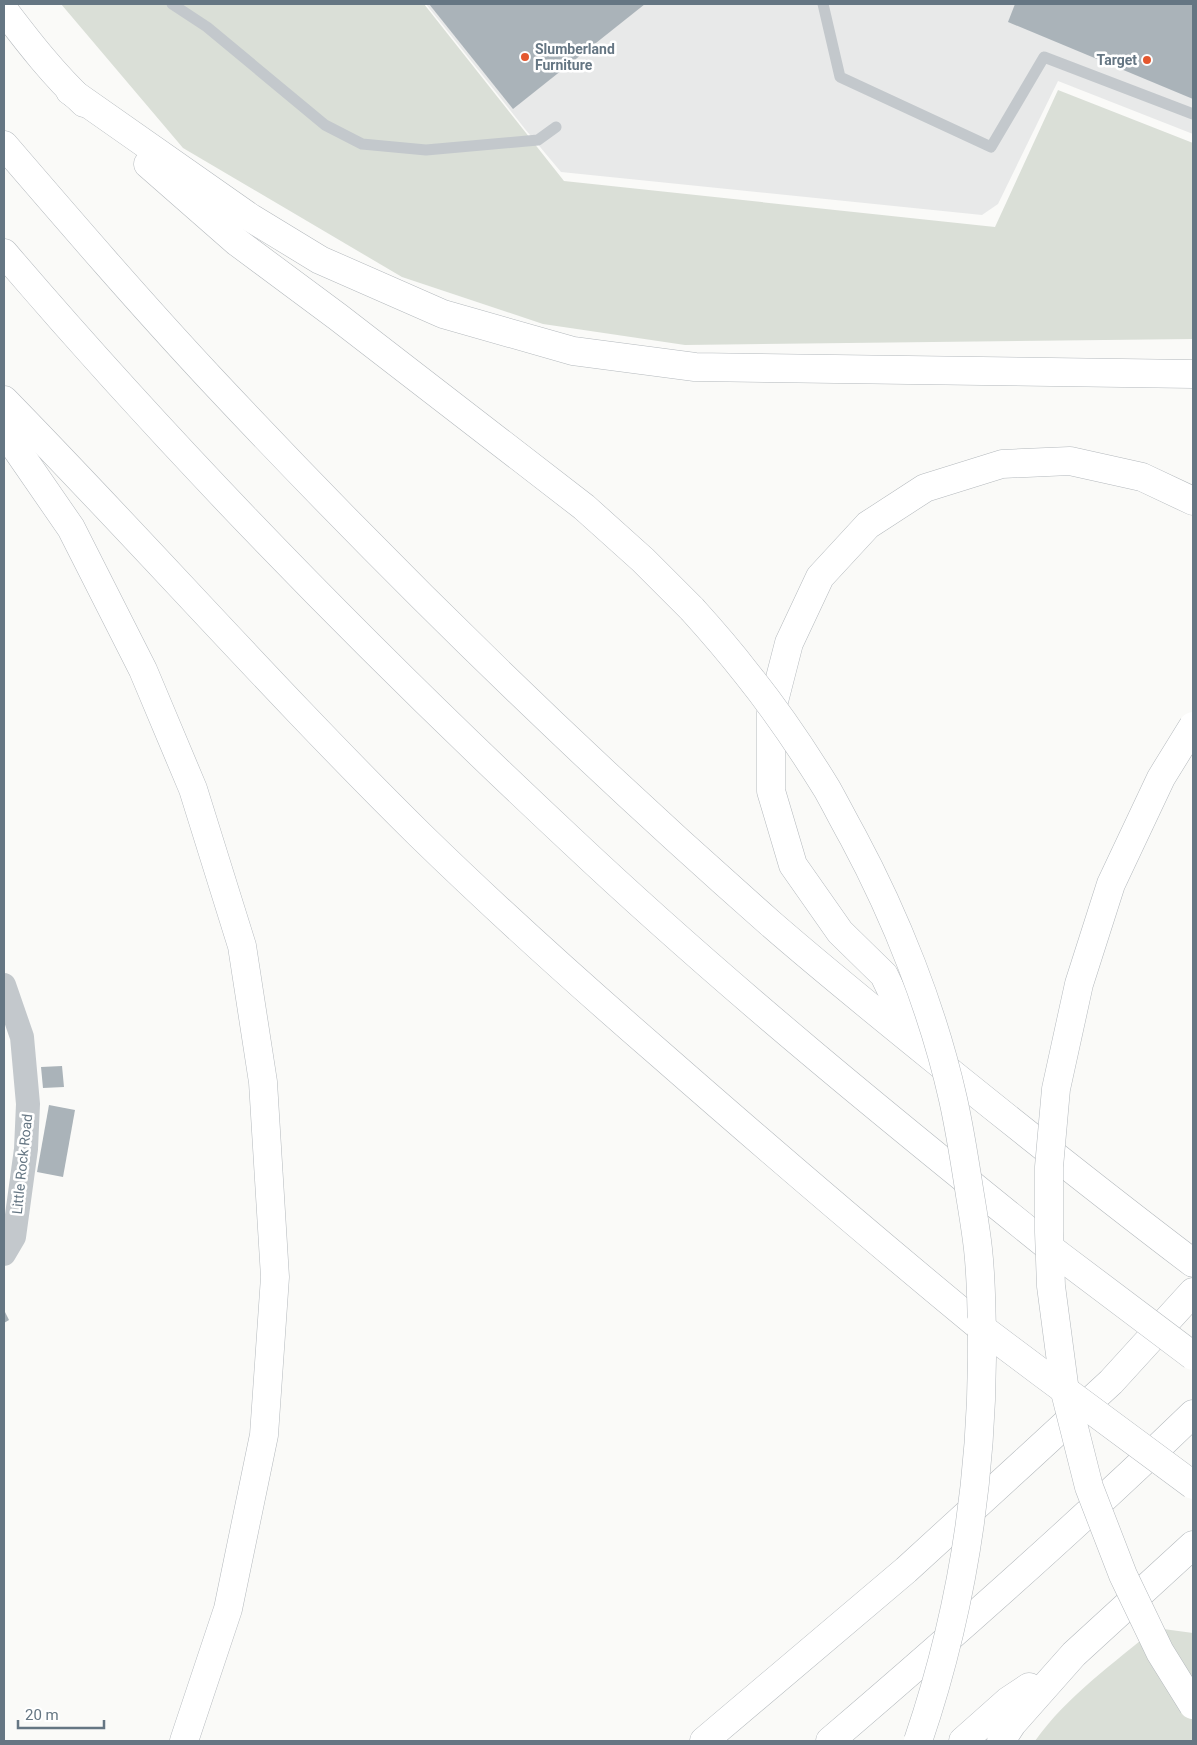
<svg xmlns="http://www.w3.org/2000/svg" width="1197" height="1745" font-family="Roboto,sans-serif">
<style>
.built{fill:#e8e9e9}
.green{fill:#dadfd7}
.building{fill:#aab3b9}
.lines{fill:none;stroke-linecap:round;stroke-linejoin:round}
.highway-casing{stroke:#b4b9bd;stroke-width:29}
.lane{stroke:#c3c8cc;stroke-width:11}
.street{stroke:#c3c8cc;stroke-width:24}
.highway{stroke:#fff;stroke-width:28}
.highway-bridge-casing{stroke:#b4b9bd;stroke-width:29;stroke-linecap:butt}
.highway-bridge{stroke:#fff;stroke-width:28}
.poi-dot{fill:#e4572e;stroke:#fff;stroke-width:2}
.labels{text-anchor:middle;stroke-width:5;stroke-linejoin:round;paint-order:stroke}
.poi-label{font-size:14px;font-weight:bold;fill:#657683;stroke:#fff;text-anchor:start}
.street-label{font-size:14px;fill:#657683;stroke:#fff}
</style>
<rect width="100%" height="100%" fill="#fafaf8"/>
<polygon class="built" points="426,4 1193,4 1193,134 1058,81 998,204 982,215 561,172 525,129"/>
<g class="green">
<polygon points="61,4 424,4 564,181 995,227 1058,90 1193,143 1193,339 685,345 543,324 402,277 183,148"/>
<path d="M1156,1628L1193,1633V1741H1035C1067,1696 1114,1663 1156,1628Z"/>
</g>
<g class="building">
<polygon points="429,4 645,4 513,109"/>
<polygon points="1015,4 1193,4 1193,99 1008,22"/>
<polygon points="62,1066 64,1087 43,1088 41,1067"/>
<polygon points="49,1105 75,1110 63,1177 37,1172"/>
<polygon points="4,1310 9,1320 4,1323"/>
</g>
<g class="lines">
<defs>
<g id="highway">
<path d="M4,10C29,43 54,75 84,103"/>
<polyline points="70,91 251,218 320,260 443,314 573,351 695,367 1193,374"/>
<path d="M4,145C72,224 140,303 211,379C389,569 575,751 770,923C832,977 897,1029 960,1080C1037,1142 1114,1203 1193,1263"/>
<polyline points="148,164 237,242 338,317 584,507 643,560 692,609"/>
<path d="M4,253C181,460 373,655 572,841C726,986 891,1120 1055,1252"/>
<path d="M4,400C144,543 277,694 420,835C498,911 578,983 660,1054C765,1146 871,1237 979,1326"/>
<polyline points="4,431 71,528 143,670 193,789 242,946 263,1082 275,1277 264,1435 228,1609 184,1741"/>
<polyline points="914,1038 884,975 840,932 793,865 771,791 771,713 789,643 820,577 868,525 925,488 1002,464 1070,461 1142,477 1193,501"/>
<polyline points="704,1741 906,1570 1023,1463 1111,1382 1193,1292"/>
<path d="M830,1741C954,1635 1076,1527 1193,1414"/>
<polyline points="963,1741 1008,1701 1029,1687"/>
<polyline points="1001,1741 1012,1724 1074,1654 1193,1545"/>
</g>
</defs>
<use href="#highway" class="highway-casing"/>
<g class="lane">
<polyline points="172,4 207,27 325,125 362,144 426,150 538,140 556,127"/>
<polyline points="823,4 840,77 991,147 1044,57 1193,114"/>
</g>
<polyline class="street" points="4,985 22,1037 28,1104 26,1149 14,1237 4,1254"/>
<use href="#highway" class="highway"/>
<defs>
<g id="highway-bridge">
<path d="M692,609C711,630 730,652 747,674C776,710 803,750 827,789C836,805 844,821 853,837C896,917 933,1010 953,1099C960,1130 965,1163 970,1195C973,1213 976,1231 978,1249C982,1285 982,1322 982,1358C981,1489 960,1618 918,1741"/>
<polyline points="1193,726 1161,778 1111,884 1079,984 1056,1089 1049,1167 1049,1232 1051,1286 1065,1392 1089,1487 1123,1575 1160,1652 1193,1705"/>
<polyline points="1055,1252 1193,1356"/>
<polyline points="979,1326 1043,1374 1193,1485"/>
</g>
</defs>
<use href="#highway-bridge" class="highway-bridge-casing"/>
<use href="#highway-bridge" class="highway-bridge"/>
</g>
<g class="poi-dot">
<circle cx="525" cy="57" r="5"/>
<circle cx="1147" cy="60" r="5"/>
</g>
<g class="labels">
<g class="poi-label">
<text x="535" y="54">Slumberland<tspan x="535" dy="16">Furniture</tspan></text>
<text x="1137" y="65" text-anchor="end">Target</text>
</g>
<g class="street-label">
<text transform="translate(22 1164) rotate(-84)" y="5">Little Rock Road</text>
</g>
</g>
<rect width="1197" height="1745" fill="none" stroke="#657683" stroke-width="10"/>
<path d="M18 1720v8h86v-8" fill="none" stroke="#657683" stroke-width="2.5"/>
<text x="25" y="1720" font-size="15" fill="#657683" stroke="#ffffff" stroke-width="4" paint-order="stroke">20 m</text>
</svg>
